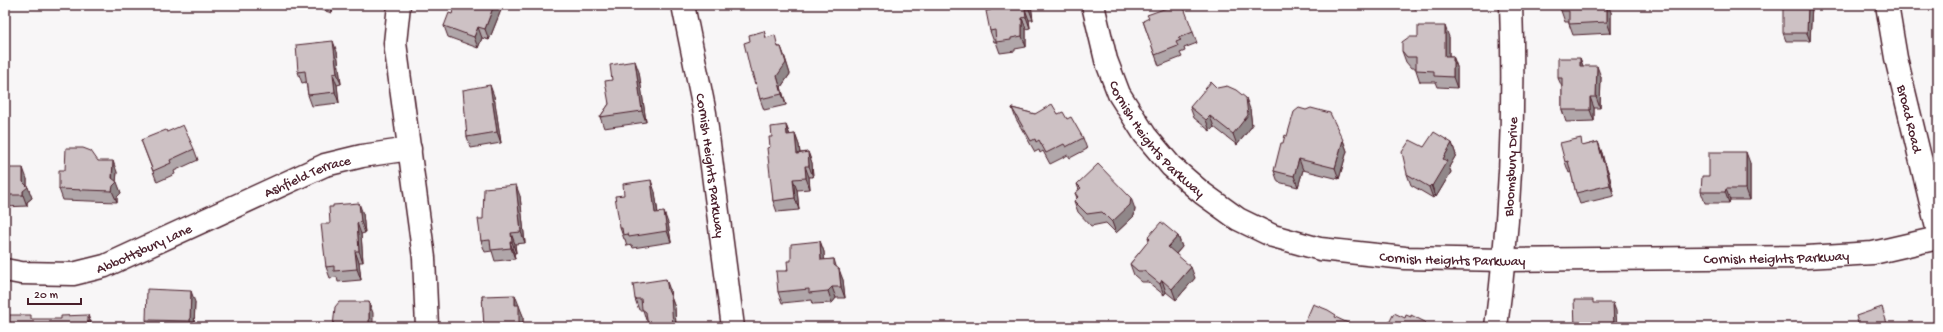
<svg xmlns="http://www.w3.org/2000/svg" width="1943" height="332" font-family="'Gochi Hand',sans-serif">
<style>
.lines{fill:none;stroke-linecap:round;stroke-linejoin:round}
.minor-casing{stroke:#4a1f2b;stroke-width:25}
.minor{stroke:#fff;stroke-width:22}
.wall{fill:#b0a6a9;stroke:#4a1f2b}
.shaded-wall{fill:#908789;stroke:#4a1f2b}
.building{fill:#cdc1c4;stroke:#4a1f2b}
.labels{text-anchor:middle;stroke-width:3.5;stroke-linejoin:round;paint-order:stroke}
.street-label{font-size:14px;fill:#4a1f2b;stroke:#fff}
</style>
<rect width="100%" height="100%" fill="#f8f6f7"/>
<filter id="ink" filterUnits="userSpaceOnUse"><feTurbulence type="fractalNoise" baseFrequency=".025" numOctaves="2"/><feDisplacementMap in="SourceGraphic" scale="8" xChannelSelector="R" yChannelSelector="G"/><feConvolveMatrix kernelMatrix="1 2 1 2 8 2 1 2 1" color-interpolation-filters="sRGB"/></filter>
<g filter="url(#ink)">
<g class="lines">
<defs>
<g id="minor">
<polyline points="399,5 395,43 424,258 427,327"/>
<path id="s1" d="M683,5L705,113L733,327"/>
<path id="s2" d="M1093,5L1106,60L1119,94L1145,135L1171,166L1202,193L1238,219L1273,236L1320,249L1405,258L1505,260L1807,257L1873,253L1938,238"/>
<path id="s3" d="M1887,5L1896,58L1938,232"/>
<path id="s4" d="M5,270L21,273L73,274L105,266L325,165L362,156L410,149"/>
<path id="s5" d="M1496,327C1510,221 1515,112 1511,5"/>
</g>
</defs>
<use href="#minor" class="minor-casing"/>
<use href="#minor" class="minor"/>
</g>
<g class="wall">
<polygon points="305,5 334,5 332,13"/>
<polygon points="455,5 499,5 501,10 489,40 482,38 478,48 448,37 444,26 452,14"/>
<polygon points="991,5 1031,5 1033,20 1029,20 1030,28 1026,29 1026,47 1015,49 1015,51 1000,53 996,42 994,42 990,31 991,10"/>
<polygon points="1402,5 1420,5 1416,9"/>
<polygon points="1559,5 1611,12 1611,33 1573,35 1569,24 1569,22 1565,22"/>
<polygon points="1812,5 1810,41 1786,41 1783,33"/>
<polygon points="1143,21 1193,32 1197,43 1184,48 1185,51 1180,53 1182,57 1159,66"/>
<polygon points="764,31 766,37 779,47 781,47 785,58 790,74 781,87 786,105 764,110 760,99 756,83 755,84 751,73"/>
<polygon points="1418,37 1449,37 1449,56 1453,56 1457,67 1457,88 1438,87 1436,82 1420,82 1416,70 1416,68 1411,68 1406,62 1402,51"/>
<polygon points="337,52 341,84 337,85 339,103 312,106 308,95 306,82 302,83 298,72"/>
<polygon points="1580,58 1583,66 1601,77 1600,108 1594,108 1594,121 1566,122 1562,110 1562,87 1558,78"/>
<polygon points="639,72 646,122 604,128 600,117 609,104 612,80"/>
<polygon points="1217,88 1250,109 1252,126 1237,145 1214,127 1210,131 1194,118 1190,107"/>
<polygon points="494,96 501,143 471,148 467,137"/>
<polygon points="1012,108 1035,114 1058,114 1067,119 1083,138 1087,149 1070,158 1068,155 1050,164 1043,151 1040,153 1039,150 1035,152 1016,119"/>
<polygon points="786,125 790,135 795,134 799,145 800,153 808,152 812,163 813,177 809,177 810,189 797,190 799,210 777,212 773,201 770,147 772,137"/>
<polygon points="167,132 194,149 198,160 174,171 175,174 157,182 141,140"/>
<polygon points="1343,140 1347,151 1339,179 1303,170 1298,187 1278,182 1274,171 1283,143"/>
<polygon points="1598,142 1602,153 1604,162 1605,163 1609,174 1614,196 1580,204 1576,193 1571,172 1569,173 1565,162 1584,146"/>
<polygon points="1452,143 1456,155 1449,167 1451,172 1436,197 1435,196 1433,198 1411,185 1407,174 1424,147"/>
<polygon points="5,157 9,168 27,179 27,186 32,198 27,202 27,206 5,207"/>
<polygon points="98,161 117,172 116,181 121,193 117,197 117,202 63,200 59,189 65,170"/>
<polygon points="1750,163 1750,200 1730,200 1729,203 1705,203 1701,192"/>
<polygon points="1077,184 1135,209 1134,216 1116,233 1106,223 1091,226 1078,212 1074,201 1077,198 1075,193 1079,190"/>
<polygon points="655,192 658,213 668,223 671,242 633,248 632,245 627,246 625,239 624,239 620,228"/>
<polygon points="520,196 525,243 515,244 516,253 514,253 515,259 495,261 492,251 485,252 481,241 483,219"/>
<polygon points="363,214 365,233 361,234 363,262 359,262 361,280 338,282 337,277 330,278 326,267 330,224"/>
<polygon points="1178,236 1182,247 1176,254 1195,278 1176,300 1166,292 1164,295 1148,282 1142,282 1134,275 1130,264 1149,241 1148,237"/>
<polygon points="820,241 824,252 824,260 834,259 836,266 843,280 845,298 836,298 832,303 813,304 812,300 782,303 778,292 791,261"/>
<polygon points="670,290 671,297 675,308 676,327 648,327 648,321 646,320 643,310 639,310 635,299"/>
<polygon points="482,296 518,305 523,316 523,327 485,327"/>
<polygon points="195,302 194,327 149,327 146,320"/>
</g>
<g class="shaded-wall">
<polygon points="329,5 334,5 332,13"/>
<polygon points="494,5 499,5 501,10 489,40 485,29"/>
<polygon points="1029,5 1031,5 1033,20 1029,9"/>
<polygon points="1415,5 1420,5 1416,9"/>
<polygon points="1607,5 1608,5 1611,12 1611,33 1607,22"/>
<polygon points="1808,5 1812,5 1810,41 1807,33"/>
<polygon points="1025,9 1029,20 1030,28 1026,17"/>
<polygon points="1022,18 1026,29 1026,47 1022,36"/>
<polygon points="1445,26 1449,37 1449,67 1445,56"/>
<polygon points="478,27 482,38 478,48 474,37"/>
<polygon points="333,41 337,52 341,84 337,73"/>
<polygon points="781,47 785,58 790,74 781,87 786,105 782,94 777,76"/>
<polygon points="1453,56 1457,67 1457,88 1453,77"/>
<polygon points="1580,58 1584,69 1580,66"/>
<polygon points="635,61 639,72 646,122 642,111"/>
<polygon points="1597,66 1601,77 1600,108 1596,97"/>
<polygon points="333,74 337,85 339,103 335,92"/>
<polygon points="490,85 494,96 501,143 497,132"/>
<polygon points="1590,97 1594,108 1594,121 1590,110"/>
<polygon points="1246,98 1250,109 1252,126 1237,145 1233,134"/>
<polygon points="1210,116 1214,127 1210,131 1206,120"/>
<polygon points="786,125 790,136 787,135"/>
<polygon points="795,134 799,145 801,165 797,154"/>
<polygon points="1343,140 1347,151 1339,179 1335,168"/>
<polygon points="1598,142 1602,153 1607,173 1603,162"/>
<polygon points="1452,143 1456,155 1449,167 1451,172 1436,197 1432,186 1443,159"/>
<polygon points="808,152 812,163 813,177 809,166"/>
<polygon points="1746,152 1750,163 1750,200 1746,189"/>
<polygon points="5,157 9,168 5,168"/>
<polygon points="1299,159 1303,170 1298,187 1294,176"/>
<polygon points="113,161 117,172 116,183 117,182 121,193 117,197 117,202 112,191"/>
<polygon points="1605,163 1609,174 1614,196 1610,185"/>
<polygon points="805,166 809,177 810,189 806,178"/>
<polygon points="23,168 27,179 27,187 28,187 32,198 27,202 27,206 23,195"/>
<polygon points="793,179 797,190 799,210 795,198"/>
<polygon points="651,180 655,192 659,224 655,213"/>
<polygon points="516,185 520,196 525,243 521,232"/>
<polygon points="1431,185 1435,196 1433,198 1429,187"/>
<polygon points="1726,189 1730,200 1729,203 1725,192"/>
<polygon points="1131,198 1135,209 1134,216 1116,233 1112,222"/>
<polygon points="359,203 363,214 365,233 361,222"/>
<polygon points="664,212 668,223 671,242 667,231"/>
<polygon points="357,223 361,234 363,262 359,251"/>
<polygon points="511,233 515,244 516,253 512,242"/>
<polygon points="1178,236 1182,247 1172,258 1168,247"/>
<polygon points="820,241 824,252 825,271 821,260"/>
<polygon points="510,242 514,253 515,259 511,248"/>
<polygon points="355,251 359,262 361,280 357,269"/>
<polygon points="1191,267 1195,278 1176,300 1172,289"/>
<polygon points="839,269 843,280 845,298 841,287"/>
<polygon points="666,279 670,290 671,297 675,308 676,327 673,327 673,326"/>
<polygon points="1162,280 1166,292 1164,295 1160,284"/>
<polygon points="832,287 836,298 832,303 828,291"/>
<polygon points="191,291 195,302 194,327 192,327 190,321"/>
<polygon points="515,295 523,316 523,327 520,327 519,325 515,305"/>
<polygon points="369,302 373,313 373,327 369,327"/>
<polygon points="1613,303 1616,311 1617,327 1614,327"/>
<polygon points="88,315 92,326 92,327 88,327"/>
<polygon points="1425,322 1427,327 1423,327"/>
<polygon points="1348,323 1350,327 1346,327"/>
</g>
<g class="building">
<polygon points="455,5 494,5 485,29 478,27 474,37 444,26 449,13 452,14"/>
<polygon points="991,5 1029,5 1029,9 1025,9 1026,17 1022,18 1022,36 1011,38 1011,40 996,42 995,30 990,31 986,11 991,10"/>
<polygon points="1175,5 1183,5 1193,32 1178,38 1181,40 1176,42 1178,46 1155,55 1143,21 1149,18 1147,15"/>
<polygon points="1559,5 1607,5 1607,22 1569,24 1569,11 1561,11 1561,6 1559,6"/>
<polygon points="1783,5 1808,5 1807,33 1783,33"/>
<polygon points="1418,26 1445,26 1445,56 1453,56 1453,77 1434,76 1434,71 1416,70 1416,57 1407,57 1402,51 1402,42 1409,37 1418,37"/>
<polygon points="764,31 766,38 775,35 778,47 781,47 786,63 777,76 782,94 760,99 753,72 751,73 744,43 750,41 749,35"/>
<polygon points="333,41 337,73 333,74 335,92 308,95 305,71 298,72 296,45"/>
<polygon points="1558,58 1580,58 1580,66 1597,66 1596,97 1590,97 1590,110 1562,110 1562,78 1558,78"/>
<polygon points="635,61 642,111 600,117 609,104 605,81 612,80 610,65"/>
<polygon points="1211,82 1217,88 1227,86 1236,90 1246,98 1248,115 1233,134 1210,116 1206,120 1190,107"/>
<polygon points="490,85 497,132 467,137 463,90"/>
<polygon points="1052,104 1058,114 1063,112 1067,119 1071,117 1083,138 1066,147 1064,144 1046,153 1039,140 1036,142 1035,139 1031,141 1012,108 1035,114"/>
<polygon points="1299,108 1306,110 1311,108 1330,113 1343,140 1335,168 1299,159 1294,176 1274,171 1281,143 1283,143 1285,135 1287,136 1294,112"/>
<polygon points="183,125 194,149 170,160 171,163 153,171 141,140 166,130 167,132"/>
<polygon points="786,125 787,135 795,134 797,154 808,152 809,166 805,166 806,178 793,179 795,198 773,201 767,148 770,147 769,137 772,137 771,127"/>
<polygon points="1434,132 1452,143 1443,159 1447,161 1432,186 1431,185 1429,187 1407,174 1402,152 1410,140 1424,147"/>
<polygon points="1581,138 1582,146 1598,142 1603,162 1605,163 1610,185 1576,193 1568,161 1565,162 1560,143"/>
<polygon points="66,148 83,148 91,151 98,161 113,161 112,178 117,182 113,186 112,191 59,189 59,170 65,170"/>
<polygon points="1709,152 1746,152 1746,189 1726,189 1725,192 1701,192 1702,176 1709,176"/>
<polygon points="1098,164 1131,198 1130,205 1112,222 1102,212 1087,214 1074,201 1078,197 1075,193 1081,188 1077,184"/>
<polygon points="5,168 23,168 23,182 28,187 23,191 23,195 5,195"/>
<polygon points="651,180 655,213 664,212 667,231 629,237 628,234 623,235 622,228 620,228 615,196 624,195 623,184"/>
<polygon points="516,185 521,232 511,233 512,242 510,242 511,248 491,250 490,240 481,241 478,219 483,219 484,188"/>
<polygon points="359,203 361,222 357,223 359,251 355,251 357,269 334,271 334,266 326,267 321,224 330,224 329,207 333,207 333,205"/>
<polygon points="1161,222 1178,236 1168,247 1191,267 1172,289 1162,280 1160,284 1144,271 1138,271 1130,264 1150,239 1148,237"/>
<polygon points="820,241 821,260 834,259 834,265 839,269 841,287 832,287 828,291 809,293 809,289 778,292 776,271 788,271 787,261 791,261 791,244"/>
<polygon points="666,279 668,290 671,297 673,326 662,327 648,327 646,312 642,309 641,299 635,299 633,284"/>
<polygon points="147,289 191,291 190,321 146,320"/>
<polygon points="515,295 515,305 519,305 519,325 511,326 511,327 484,327 482,296"/>
<polygon points="1574,300 1593,300 1593,303 1613,303 1614,327 1575,327"/>
<polygon points="339,302 369,302 369,327 333,327 335,307"/>
<polygon points="1313,304 1328,310 1336,315 1335,317 1348,323 1346,327 1303,327"/>
<polygon points="1882,307 1888,327 1859,327 1856,316"/>
<polygon points="1394,313 1405,318 1406,315 1411,317 1411,315 1425,322 1423,327 1387,327"/>
<polygon points="9,315 31,315 31,319 61,319 61,316 88,315 88,327 7,327 7,319 9,319"/>
</g>
</g>
<g class="labels">
<g class="street-label">
<text dy="5" stroke="none"><textPath href="#s3" startOffset="116">Broad Road</textPath></text>
<text dy="5" stroke="none"><textPath href="#s2" startOffset="152">Cornish Heights Parkway</textPath></text>
<text dy="5" stroke="none"><textPath href="#s1" startOffset="163">Cornish Heights Parkway</textPath></text>
<text dy="5" stroke="none"><textPath href="#s5" startOffset="161">Bloomsbury Drive</textPath></text>
<text dy="5" stroke="none"><textPath href="#s4" startOffset="323">Ashfield Terrace</textPath></text>
<text dy="5" stroke="none"><textPath href="#s4" startOffset="144">Abbottsbury Lane</textPath></text>
<text dy="5" stroke="none"><textPath href="#s2" startOffset="812">Cornish Heights Parkway</textPath></text>
<text dy="5" stroke="none"><textPath href="#s2" startOffset="488">Cornish Heights Parkway</textPath></text>
</g>
</g>
<rect width="1943" height="332" fill="none" stroke="#fff" stroke-width="20"/>
<rect x="10" y="10" width="1923" height="312" fill="none" stroke="#4a1f2b" stroke-width="1.5" filter="url(#ink)"/>
<path d="M28 298v6h53v-6" fill="none" stroke="#4a1f2b" stroke-width="2"/>
<text x="34" y="298" font-size="12" fill="#4a1f2b" stroke="#ffffff" stroke-width="3" paint-order="stroke">20 m</text>
</svg>
